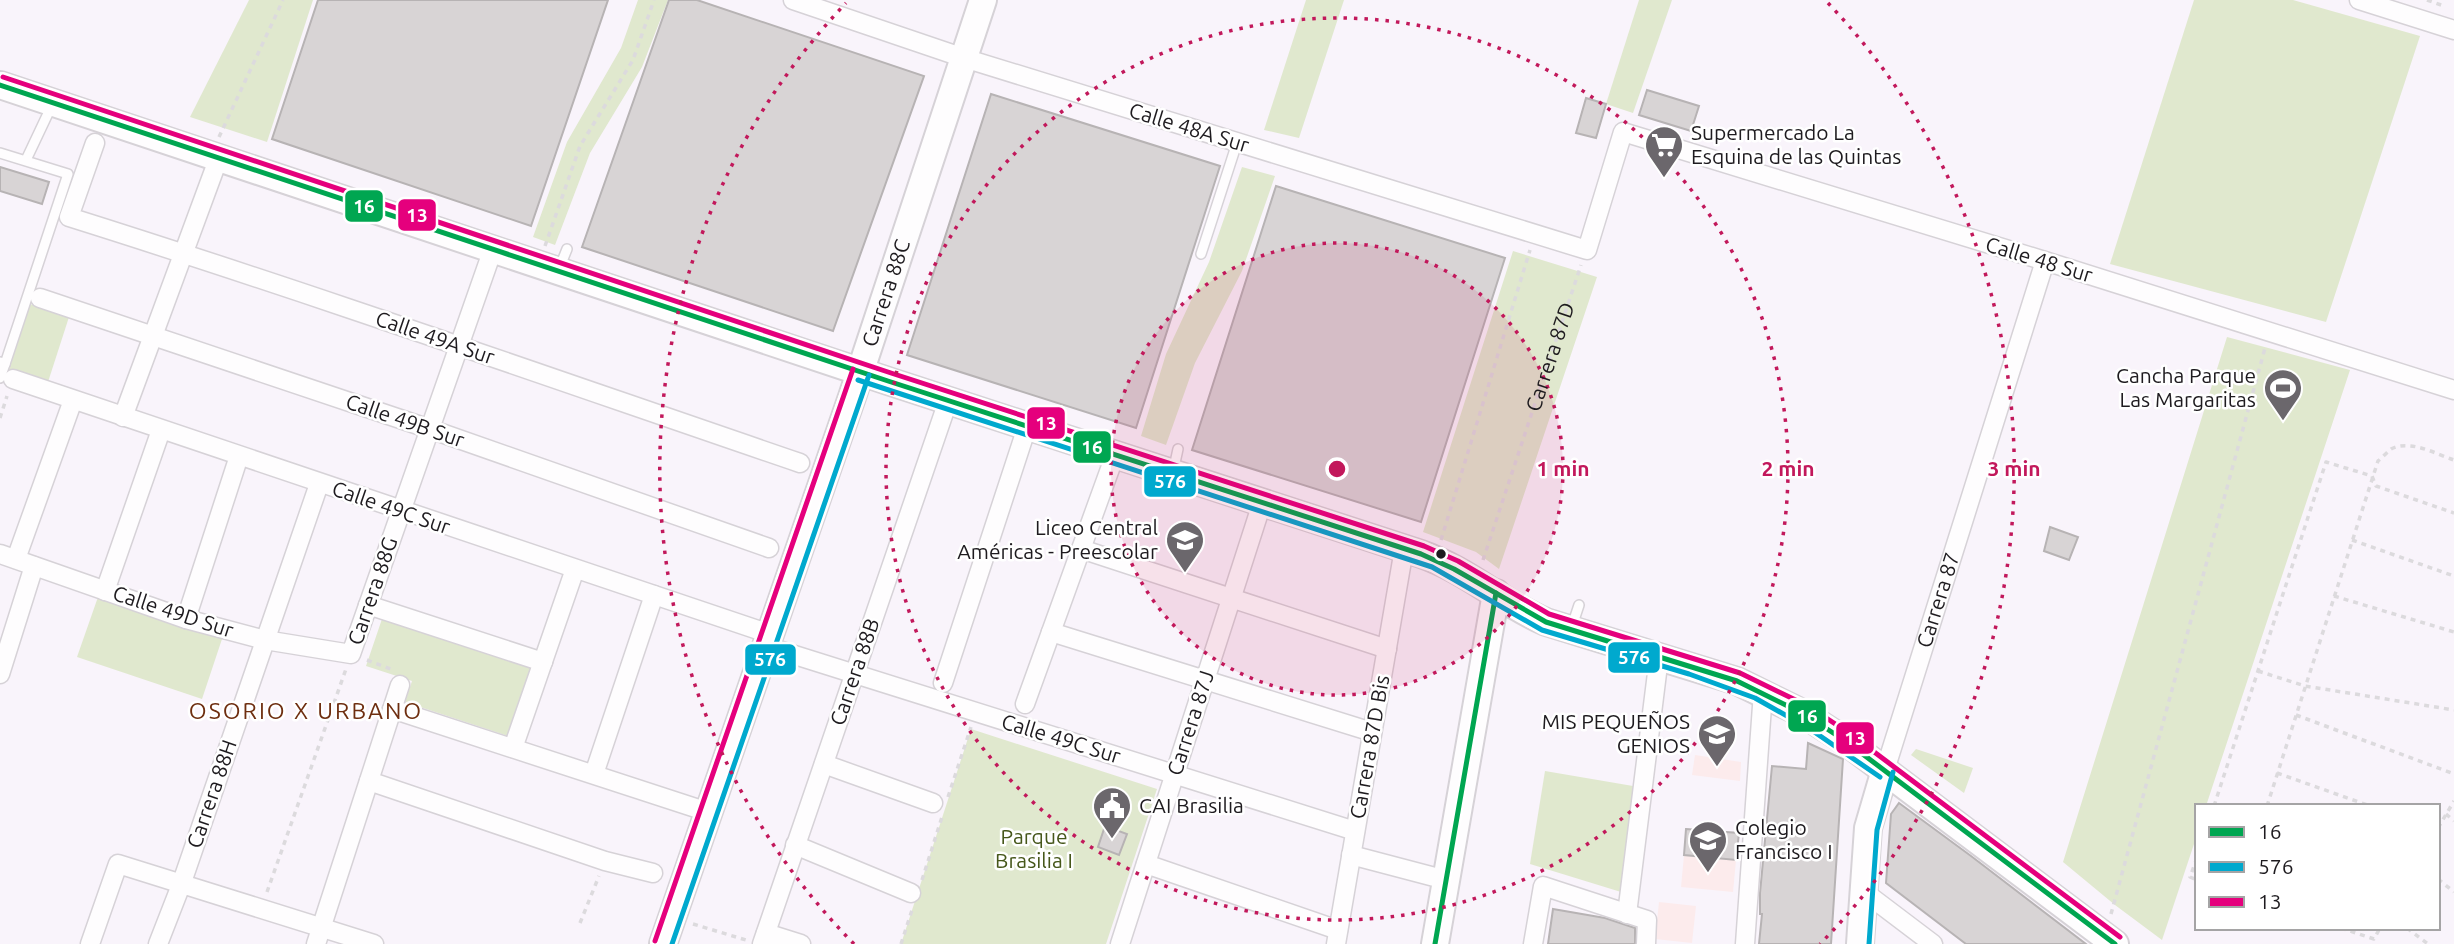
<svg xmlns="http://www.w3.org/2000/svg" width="2454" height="944" font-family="Ubuntu,sans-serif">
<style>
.education{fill:#fcebec}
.green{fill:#e0e8ce}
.building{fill:#d8d4d5;stroke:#b7b3b4;stroke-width:2}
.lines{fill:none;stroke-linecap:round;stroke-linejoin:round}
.lane-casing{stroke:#d6d2d7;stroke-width:12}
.street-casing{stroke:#d6d2d7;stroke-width:21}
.secondary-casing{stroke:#d6d2d7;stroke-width:30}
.path{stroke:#dcdadd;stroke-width:3.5;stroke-dasharray:5 5;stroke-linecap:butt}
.lane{stroke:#fefdfe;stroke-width:9}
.street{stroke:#fefdfe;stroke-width:18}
.secondary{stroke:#fefdfe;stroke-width:26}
.bus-1-casing{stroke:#fff;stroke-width:10}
.bus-2-casing{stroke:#fff;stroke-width:10}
.bus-3-casing{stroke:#fff;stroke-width:10}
.bus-1{stroke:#00a651;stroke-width:5}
.bus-2{stroke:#00a9ce;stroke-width:5}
.bus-3{stroke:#e5007d;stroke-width:5}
.ring{fill:none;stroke:#c2185b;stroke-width:3.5;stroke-dasharray:3.5 7}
.bus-dot{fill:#1e1b1f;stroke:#fff;stroke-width:2.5}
.labels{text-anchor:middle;stroke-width:5;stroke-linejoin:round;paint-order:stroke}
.street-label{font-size:21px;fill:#1e1b1f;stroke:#fff}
.poi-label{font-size:21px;fill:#1e1b1f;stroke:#fff;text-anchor:start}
.park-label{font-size:21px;fill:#46571a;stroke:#fff}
.neighbourhood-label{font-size:23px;letter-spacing:2px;fill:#6e2e10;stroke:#fff}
.centre{fill:#c2185b;stroke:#fff;stroke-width:3.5}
.ring-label{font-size:21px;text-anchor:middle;font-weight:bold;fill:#c2185b;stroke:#fff;stroke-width:5;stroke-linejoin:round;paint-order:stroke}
.line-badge{stroke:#fff;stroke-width:2.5}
.badge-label{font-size:19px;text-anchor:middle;font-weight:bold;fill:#fff}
</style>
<rect width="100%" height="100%" fill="#f9f4fb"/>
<g class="education">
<polygon points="1695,755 1741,762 1740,781 1692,775"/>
<polygon points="1684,855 1736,860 1733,892 1681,887"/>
<polygon points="1659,902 1696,906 1692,943 1655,939"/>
</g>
<g class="green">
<polygon points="249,0 313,0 267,142 190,117"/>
<polygon points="638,0 668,0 642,67 590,153 555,245 533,237 567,142 621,48"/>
<polygon points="1306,0 1344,0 1299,138 1264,130"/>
<polygon points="1639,0 1672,0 1633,113 1606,104"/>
<polygon points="2194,0 2293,0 2420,36 2326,322 2110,264"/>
<polygon points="1242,167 1275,176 1242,271 1195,363 1166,445 1141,436 1166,354 1209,262"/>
<polygon points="1513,251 1597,277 1499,569 1476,552 1423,532"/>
<polygon points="30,304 69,317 48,382 9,369"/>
<polygon points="2227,337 2350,370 2206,806 2197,806 2197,835 2162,940 2115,905 2063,862"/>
<polygon points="98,597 222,639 202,699 77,657"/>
<polygon points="383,616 532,666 508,736 405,702 412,681 366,666"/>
<polygon points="971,729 1157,789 1106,944 901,944"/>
<polygon points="1916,749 1973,768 1964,793 1911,755"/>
<polygon points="1545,771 1633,786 1621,892 1530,864"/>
</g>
<g class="building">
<polygon points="318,0 608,0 531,226 272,139"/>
<polygon points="669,0 697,0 924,76 833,331 582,247"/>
<polygon points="1647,90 1699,106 1691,131 1639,115"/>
<polygon points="991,94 1220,166 1136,428 907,355"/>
<polygon points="1586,98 1606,104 1596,138 1576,133"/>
<polygon points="0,167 49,182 42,204 0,191"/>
<polygon points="1276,186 1505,258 1421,522 1192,450"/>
<polygon points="2050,527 2078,537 2069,560 2044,551"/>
<polygon points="1808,743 1843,759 1831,944 1759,944 1762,914 1760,914 1760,893 1772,766 1806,769"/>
<polygon points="1899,803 1971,856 2086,944 1966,944 1886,883 1891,814"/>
<polygon points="1105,826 1127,834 1119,855 1098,847"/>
<polygon points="1686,829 1739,833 1736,860 1684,855"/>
<polygon points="1553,909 1605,918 1635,928 1635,944 1548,944"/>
</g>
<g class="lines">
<defs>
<g id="lane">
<polyline points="0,153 68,174 5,364 0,362"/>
<polyline points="26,160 52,105"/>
<polyline points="1201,254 1237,143"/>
<polyline points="559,269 567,249"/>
<polyline points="0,378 5,364"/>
<polyline points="1173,472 1178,449"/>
<polyline points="1571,629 1579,605"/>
</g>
<g id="street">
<polyline points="793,0 964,58 1587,250 1623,132 2045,261 2454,390"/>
<polyline points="2359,0 2454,30"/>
<path d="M95,143L69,217C314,294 557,380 800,463"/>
<polyline points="40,298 430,429 769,548"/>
<polyline points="13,379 770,634"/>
<polyline points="123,417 219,157"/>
<polyline points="1081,549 1387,649"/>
<polyline points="0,554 186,619 265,640 351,654 493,249"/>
<polyline points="16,559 73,400"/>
<polyline points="105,591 161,430"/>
<polyline points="368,605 543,662"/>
<polyline points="186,619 239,456"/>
<polyline points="1051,632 1372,732"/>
<polyline points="766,646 1355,831"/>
<polyline points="0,674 34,566"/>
<polyline points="943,683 1027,427"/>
<polyline points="1025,704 1115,455"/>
<polyline points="392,709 708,812"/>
<polyline points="513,748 575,569"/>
<polyline points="824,764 933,803"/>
<path id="s2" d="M1885,770L2045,261"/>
<polyline points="594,774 654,595"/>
<polyline points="369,781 605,861 653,873"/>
<polyline points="795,845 911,893"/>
<polyline points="1351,855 1446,880"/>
<polyline points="1146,864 1338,930"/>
<polyline points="1863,891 1933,944"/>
<polyline points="1627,914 1659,657"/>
<polyline points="766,933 801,944"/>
<polyline points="90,944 118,864 374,944"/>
<polyline points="158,944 181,885 319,484"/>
<polyline points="316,944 400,685"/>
<polyline points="762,944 948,401"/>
<polyline points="1120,944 1262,503"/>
<polyline points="1336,944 1404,549"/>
<polyline points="1533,944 1543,886 1647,920 1646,944"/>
<polyline points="1745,944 1763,692"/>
</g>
<g id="secondary">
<path d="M0,85L888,381L1421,554C1467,570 1502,603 1546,622L1737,681L1804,714L1844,740L2115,944"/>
<path id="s3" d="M663,944L852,397L983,0"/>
<polyline points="1435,944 1496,593"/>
<polyline points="1860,944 1868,828 1885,770"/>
</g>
</defs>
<use href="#lane" class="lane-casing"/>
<use href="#street" class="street-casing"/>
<use href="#secondary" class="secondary-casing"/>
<g class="path">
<polyline points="2427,0 2444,6"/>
<polyline points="219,137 283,0"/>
<polyline points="545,246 580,146 633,60 654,0"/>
<polyline points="0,418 7,396"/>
<polyline points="1441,540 1530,250"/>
<polyline points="2352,540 2454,576"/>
<path id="s1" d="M1483,560L1581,265"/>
<polyline points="2334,596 2454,632"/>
<polyline points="367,660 393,670"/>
<polyline points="2258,671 2305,686 2454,710"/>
<polyline points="2296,715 2454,774"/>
<polyline points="2277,773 2370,806"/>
<polyline points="948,797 971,727"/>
<polyline points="2214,806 2326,462 2372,476 2376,486 2454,513"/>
<path d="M2267,806L2378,461C2382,458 2387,452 2391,449C2410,439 2436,454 2454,460"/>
<polyline points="2446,814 2454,821"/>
<polyline points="2438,828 2454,801"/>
<polyline points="2197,858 2190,877 2197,880"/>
<polyline points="2438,879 2454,892"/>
<polyline points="922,880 942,817"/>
<polyline points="267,892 346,669"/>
<polyline points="2111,914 2265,348"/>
<polyline points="580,923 599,876"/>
<polyline points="693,924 746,940"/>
<polyline points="2341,928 2374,939 2380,928"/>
<polyline points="2407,928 2428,944"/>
<polyline points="901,944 912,910"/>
</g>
<use href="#lane" class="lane"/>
<use href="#street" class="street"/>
<use href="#secondary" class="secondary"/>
<defs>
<g id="bus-1">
<polyline points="0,85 888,381 1421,554 1454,569 1546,622 1737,681 1804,714 1844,740 2115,944"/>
<polyline points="1435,944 1496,593"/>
</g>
<g id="bus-2">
<polyline points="858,380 1432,567 1542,630 1689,674 1755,698 1810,729 1880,777"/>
<polyline points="672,944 869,375"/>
<polyline points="1869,944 1877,830 1893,772"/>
</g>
<g id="bus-3">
<polyline points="3,77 891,373 1424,546 1458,561 1549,614 1740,673 1808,706 1849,733 2120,937"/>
<polyline points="655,941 853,369"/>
</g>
</defs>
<use href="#bus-1" class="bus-1-casing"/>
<use href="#bus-2" class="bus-2-casing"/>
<use href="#bus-3" class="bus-3-casing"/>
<use href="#bus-1" class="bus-1"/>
<use href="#bus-2" class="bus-2"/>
<use href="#bus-3" class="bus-3"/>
</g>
<circle cx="1337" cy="469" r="226" fill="#c2185b" fill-opacity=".12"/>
<g class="ring">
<circle cx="1337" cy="469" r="226"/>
<circle cx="1337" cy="469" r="451"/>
<path d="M854 944A677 677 0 0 1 846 3M1828 3A677 677 0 0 1 1820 944"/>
</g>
<defs>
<symbol id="supermarket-pin" viewBox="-11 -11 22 30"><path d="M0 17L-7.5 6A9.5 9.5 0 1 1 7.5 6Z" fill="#6b676c" stroke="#fff"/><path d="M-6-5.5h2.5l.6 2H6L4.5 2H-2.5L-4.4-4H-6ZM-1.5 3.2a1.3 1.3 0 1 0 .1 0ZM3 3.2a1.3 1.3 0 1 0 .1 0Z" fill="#fff"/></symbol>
<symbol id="stadium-pin" viewBox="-11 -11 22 30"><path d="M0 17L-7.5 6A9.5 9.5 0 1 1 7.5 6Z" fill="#6b676c" stroke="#fff"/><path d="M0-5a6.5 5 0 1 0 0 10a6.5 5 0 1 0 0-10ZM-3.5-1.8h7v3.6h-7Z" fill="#fff"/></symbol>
<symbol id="school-pin" viewBox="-11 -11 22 30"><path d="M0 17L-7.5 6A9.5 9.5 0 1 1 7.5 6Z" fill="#6b676c" stroke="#fff"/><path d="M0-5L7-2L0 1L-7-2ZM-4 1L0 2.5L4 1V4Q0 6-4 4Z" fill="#fff"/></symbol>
<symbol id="civic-pin" viewBox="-11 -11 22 30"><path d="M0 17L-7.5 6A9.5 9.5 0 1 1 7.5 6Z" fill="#6b676c" stroke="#fff"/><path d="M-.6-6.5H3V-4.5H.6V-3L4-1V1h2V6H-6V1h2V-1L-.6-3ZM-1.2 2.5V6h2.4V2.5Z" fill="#fff"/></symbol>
</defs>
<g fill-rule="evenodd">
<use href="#supermarket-pin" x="1642" y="123" width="44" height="60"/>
<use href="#stadium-pin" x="2261" y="366" width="44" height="60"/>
<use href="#school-pin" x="1163" y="518" width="44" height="60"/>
<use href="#school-pin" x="1695" y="712" width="44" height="60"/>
<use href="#civic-pin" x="1090" y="784" width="44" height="60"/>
<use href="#school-pin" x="1686" y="818" width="44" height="60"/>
</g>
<circle class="bus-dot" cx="1441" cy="554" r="6"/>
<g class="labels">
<g class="street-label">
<text transform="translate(1189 128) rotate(17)" y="7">Calle 48A Sur</text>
<text transform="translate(2039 260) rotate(17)" y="7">Calle 48 Sur</text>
<text dy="7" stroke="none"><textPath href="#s3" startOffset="688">Carrera 88C</textPath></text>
<text transform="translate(435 338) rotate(19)" y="7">Calle 49A Sur</text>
<text dy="7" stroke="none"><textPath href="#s1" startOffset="214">Carrera 87D</textPath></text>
<text transform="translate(405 421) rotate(19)" y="7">Calle 49B Sur</text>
<text transform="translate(391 508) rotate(19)" y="7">Calle 49C Sur</text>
<text transform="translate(373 591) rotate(-71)" y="7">Carrera 88G</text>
<text dy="7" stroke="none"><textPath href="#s2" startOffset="178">Carrera 87</textPath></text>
<text transform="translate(173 612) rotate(18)" y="7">Calle 49D Sur</text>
<text transform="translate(855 672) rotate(-71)" y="7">Carrera 88B</text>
<text transform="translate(1191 723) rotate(-72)" y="7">Carrera 87J</text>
<text transform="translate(1061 739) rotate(17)" y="7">Calle 49C Sur</text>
<text transform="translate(1370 747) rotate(-80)" y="7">Carrera 87D Bis</text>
<text transform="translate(212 794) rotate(-71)" y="7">Carrera 88H</text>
</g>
<g class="poi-label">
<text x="1691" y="140">Supermercado La<tspan x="1691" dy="24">Esquina de las Quintas</tspan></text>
<text x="2256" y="383" text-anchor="end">Cancha Parque<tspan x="2256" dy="24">Las Margaritas</tspan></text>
<text x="1158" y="535" text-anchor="end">Liceo Central<tspan x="1158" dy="24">Américas - Preescolar</tspan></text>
<text x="1690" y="729" text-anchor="end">MIS PEQUEÑOS<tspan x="1690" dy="24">GENIOS</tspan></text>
<text x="1139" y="813">CAI Brasilia</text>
<text x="1735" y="835">Colegio<tspan x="1735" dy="24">Francisco I</tspan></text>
</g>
<g class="park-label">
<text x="1034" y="844">Parque<tspan x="1034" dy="24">Brasilia I</tspan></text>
</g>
<g class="neighbourhood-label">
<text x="306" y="719">OSORIO X URBANO</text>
</g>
</g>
<circle cx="1337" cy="469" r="10" class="centre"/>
<g class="ring-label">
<text x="1563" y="476">1 min</text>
<text x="1788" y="476">2 min</text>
<text x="2014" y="476">3 min</text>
</g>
<g class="line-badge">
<rect x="344" y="189" width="40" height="34" rx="7" fill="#00a651"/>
<rect x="397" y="198" width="40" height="34" rx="7" fill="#e5007d"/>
<rect x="1026" y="406" width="40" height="34" rx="7" fill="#e5007d"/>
<rect x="1072" y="430" width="40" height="34" rx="7" fill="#00a651"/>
<rect x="1143" y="465" width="54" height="33" rx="7" fill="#00a9ce"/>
<rect x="1607" y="641" width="54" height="33" rx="7" fill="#00a9ce"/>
<rect x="744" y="643" width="53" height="33" rx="7" fill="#00a9ce"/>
<rect x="1787" y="699" width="40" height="34" rx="7" fill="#00a651"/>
<rect x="1835" y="721" width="40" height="34" rx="7" fill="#e5007d"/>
</g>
<g class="badge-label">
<text x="364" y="213">16</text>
<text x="417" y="222">13</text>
<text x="1046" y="430">13</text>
<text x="1092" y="454">16</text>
<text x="1170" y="488">576</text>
<text x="1634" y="664">576</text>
<text x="770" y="666">576</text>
<text x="1807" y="723">16</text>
<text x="1855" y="745">13</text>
</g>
<rect x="2195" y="804" width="245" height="126" fill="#ffffff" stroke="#a5a4a5" stroke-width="2"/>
<rect x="2209" y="827" width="35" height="10" fill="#00a651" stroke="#a5a4a5" stroke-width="2"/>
<text x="2258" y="839" font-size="21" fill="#1e1b1f">16</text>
<rect x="2209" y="862" width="35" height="10" fill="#00a9ce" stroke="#a5a4a5" stroke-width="2"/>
<text x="2258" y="874" font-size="21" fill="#1e1b1f">576</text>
<rect x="2209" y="897" width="35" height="10" fill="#e5007d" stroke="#a5a4a5" stroke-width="2"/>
<text x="2258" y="909" font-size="21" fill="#1e1b1f">13</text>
</svg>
